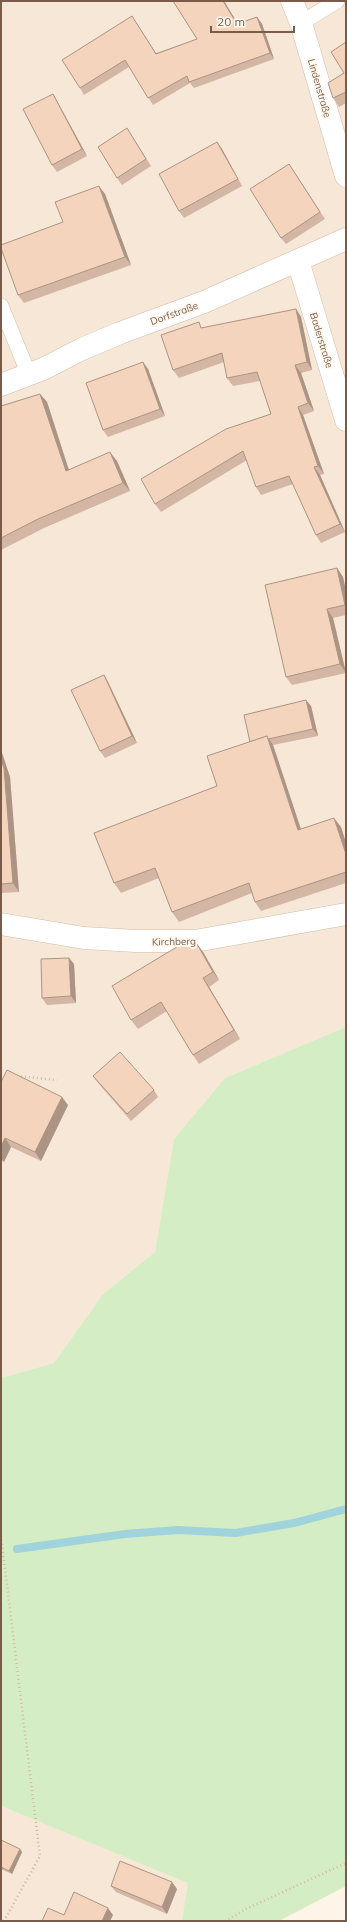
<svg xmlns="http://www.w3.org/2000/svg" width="347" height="1922" font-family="Mulish,sans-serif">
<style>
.residential{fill:#f6e7d6}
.green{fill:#d5edc4}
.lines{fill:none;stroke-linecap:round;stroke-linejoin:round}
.stream{stroke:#a0d3dc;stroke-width:8}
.service-casing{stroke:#d1bdac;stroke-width:16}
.minor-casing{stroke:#d1bdac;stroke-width:23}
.path{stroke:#dbb7a0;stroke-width:2.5;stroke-dasharray:1 3;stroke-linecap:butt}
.service{stroke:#fff;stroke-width:15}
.minor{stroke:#fff;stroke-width:22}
.wall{fill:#d3b6a3}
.shaded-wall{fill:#ac9484}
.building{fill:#f5d4bd;stroke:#ac9484}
.labels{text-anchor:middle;stroke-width:4;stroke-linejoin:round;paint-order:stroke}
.street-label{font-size:10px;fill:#7a5b49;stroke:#fff9f0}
</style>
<rect width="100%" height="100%" fill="#fef5e8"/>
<g class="residential">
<polygon points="1,1 346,1 346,1027 225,1078 174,1139 155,1252 103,1294 54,1363 1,1378"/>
<polygon points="1,1806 189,1883 182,1921 1,1921"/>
</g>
<polygon class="green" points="346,1027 346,1886 279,1921 182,1921 188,1883 1,1806 1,1378 54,1363 103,1294 155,1252 174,1139 225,1078"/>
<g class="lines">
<polyline class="stream" points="17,1549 125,1534 178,1530 236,1533 294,1523 346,1509"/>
<defs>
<g id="service">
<polyline points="301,23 337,1"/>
<polyline points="1,306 29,375"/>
</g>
<g id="minor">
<polyline points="292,1 301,23 346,176"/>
<polyline points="298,261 346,420"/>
<polyline points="1,385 43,369 82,349 120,333 204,302 346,239"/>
<polyline points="1,924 84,938 136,941 195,941 346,914"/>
</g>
</defs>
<use href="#service" class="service-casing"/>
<use href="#minor" class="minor-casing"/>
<g class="path">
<polyline points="17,1076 57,1080"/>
<polyline points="1,1536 40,1856 4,1921"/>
<polyline points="225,1921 248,1908 346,1863"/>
</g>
<use href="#service" class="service"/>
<use href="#minor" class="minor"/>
</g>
<g class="wall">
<polygon points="173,1 224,1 238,24 257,17 262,24 274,59 194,88 190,83 153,105 129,67 84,95 80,88 132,16 156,53 197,39"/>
<polygon points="346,42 346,103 339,107 333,98 344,73"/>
<polygon points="53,94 57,101 87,156 57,172 52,165"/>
<polygon points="127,128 151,166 122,185 117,178"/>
<polygon points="217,142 222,149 242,186 184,218 179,211"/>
<polygon points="289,164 325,219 286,244 281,238"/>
<polygon points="105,194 131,265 24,303 18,295 63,222"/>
<polygon points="296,309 301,317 312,370 301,373 314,411 303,415 324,474 320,475 345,532 321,543 316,535 293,484 261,495 256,487 247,460 161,512 155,504 271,414 260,381 233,386 227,378 224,362 179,378 173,370 203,328"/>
<polygon points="143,362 148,369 165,416 108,437 103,430"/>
<polygon points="40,394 47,402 69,470 117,461 130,491 44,528 1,550 1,406"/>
<polygon points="337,568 343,577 346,591 346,615 333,618 346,673 292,685 286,677"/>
<polygon points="104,675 108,682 137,743 105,758 100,751"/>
<polygon points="311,706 318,736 273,745 301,829 341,827 346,843 346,883 261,911 255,902 252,893 179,922 172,912 159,878 121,893 114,883 217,786 250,742"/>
<polygon points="1,750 10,777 19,892 1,893"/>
<polygon points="197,944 203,952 219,980 209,987 240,1039 199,1064 193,1055 167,1011 138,1029 131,1020"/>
<polygon points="69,958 74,964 76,1003 47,1005 42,998"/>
<polygon points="93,1076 154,1090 158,1097 131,1121 98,1083"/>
<polygon points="1,1082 68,1105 41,1161 11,1147 4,1162 1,1160"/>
<polygon points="1,1840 20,1849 22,1852 12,1874 1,1869"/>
<polygon points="111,1886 177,1889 167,1914 116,1892"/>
</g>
<g class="shaded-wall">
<polygon points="223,1 224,1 242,31 237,24"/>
<polygon points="257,17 262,24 274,59 270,53"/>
<polygon points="53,94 57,101 87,156 82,149"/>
<polygon points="217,142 222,149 242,186 238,179"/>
<polygon points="99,186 105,194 131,265 125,257"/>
<polygon points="296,309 301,317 312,370 307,362"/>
<polygon points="143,362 148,369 165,416 160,409"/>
<polygon points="295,365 301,373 314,411 308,403"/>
<polygon points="40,394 47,402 72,480 66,471"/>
<polygon points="298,407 303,415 324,474 318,466"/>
<polygon points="110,452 117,461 130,491 123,483"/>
<polygon points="314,467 320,475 345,532 340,524"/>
<polygon points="337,568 343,577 346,591 346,606 345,605"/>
<polygon points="327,609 333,618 346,673 340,664"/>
<polygon points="104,675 108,682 137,743 132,736"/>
<polygon points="306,700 311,706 318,736 313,729"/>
<polygon points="267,736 273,745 304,839 298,830"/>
<polygon points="1,750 10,777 19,892 13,883 1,760"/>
<polygon points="334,818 341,827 346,843 346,854"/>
<polygon points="197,944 203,952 219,980 213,972"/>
<polygon points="69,958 74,964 76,1003 71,996"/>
<polygon points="203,978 209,987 240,1039 234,1030"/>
<polygon points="62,1097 68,1105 41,1161 35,1152"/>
<polygon points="5,1138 11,1147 4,1162 1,1157 1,1147"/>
<polygon points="20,1849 22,1852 12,1874 9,1871"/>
<polygon points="172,1882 177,1889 167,1914 162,1907"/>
<polygon points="108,1908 113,1915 110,1921 102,1921"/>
</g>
<g class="building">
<polygon points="173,1 223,1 237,24 257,17 270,53 189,82 187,76 148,98 125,60 80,88 62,60 132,16 156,54 197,39"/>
<polygon points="346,42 346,92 333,98 328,83 344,73 331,52"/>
<polygon points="53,94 82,149 52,165 23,109"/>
<polygon points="127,128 146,159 117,178 98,147"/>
<polygon points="217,142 238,179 179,211 159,174"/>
<polygon points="289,164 320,212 281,238 250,189"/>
<polygon points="99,186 125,257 18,295 1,248 1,245 63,222 55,202"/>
<polygon points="296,309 307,362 295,365 308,403 298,407 318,466 314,467 340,524 316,535 289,476 256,487 243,451 155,504 141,479 226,429 271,414 257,372 227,378 222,353 173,370 161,335 199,322 201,328"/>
<polygon points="143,362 160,409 103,430 86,383"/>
<polygon points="40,394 66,471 110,452 123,483 38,519 1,538 1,406"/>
<polygon points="337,568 345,605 327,609 340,664 286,677 265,585"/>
<polygon points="104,675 132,736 100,751 71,690"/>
<polygon points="306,700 313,729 268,739 267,736 250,742 244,715"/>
<polygon points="267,736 298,830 334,818 346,854 346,872 255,902 249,883 172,912 155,868 114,883 94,833 217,786 207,756"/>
<polygon points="1,760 4,768 13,883 1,884"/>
<polygon points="197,944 213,972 203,978 234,1030 193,1055 161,1002 131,1020 112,986 180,945"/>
<polygon points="69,958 71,996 42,998 41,959"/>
<polygon points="120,1052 154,1090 127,1114 93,1076"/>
<polygon points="7,1070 62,1097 35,1152 5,1138 1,1147 1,1082"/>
<polygon points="1,1840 20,1849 9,1871 1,1867"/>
<polygon points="120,1861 172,1882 162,1907 111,1886"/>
<polygon points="74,1892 108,1908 102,1921 42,1921 48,1908 64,1915"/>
</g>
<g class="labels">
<g class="street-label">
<text transform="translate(320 88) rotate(74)" y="4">Lindenstraße</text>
<text transform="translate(174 313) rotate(-20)" y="4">Dorfstraße</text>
<text transform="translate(322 340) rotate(73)" y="4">Baderstraße</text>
<text transform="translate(174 941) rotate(-1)" y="4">Kirchberg</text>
</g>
</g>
<rect width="347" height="1922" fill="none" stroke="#7a5b49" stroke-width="4"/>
<path d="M211 26v6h83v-6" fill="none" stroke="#7a5b49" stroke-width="2"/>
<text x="217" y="26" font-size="12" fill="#7a5b49" stroke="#fff9f0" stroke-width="3" paint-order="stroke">20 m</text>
</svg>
